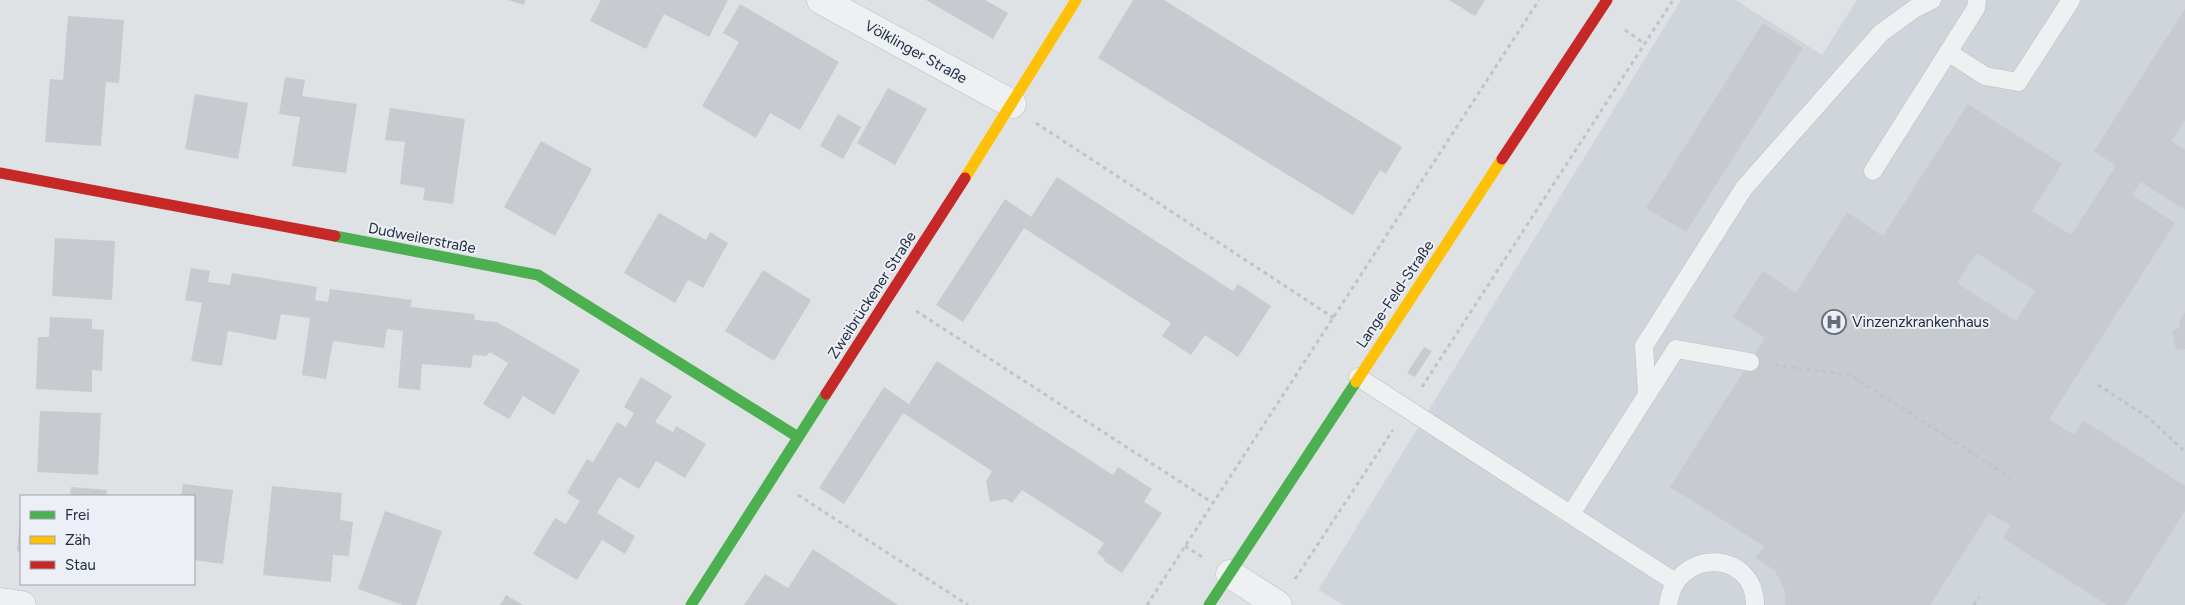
<svg xmlns="http://www.w3.org/2000/svg" width="2185" height="605" font-family="Figtree,sans-serif">
<style>
.built{fill:#d0d5dc}
.building{fill:#c7cace;fill-rule:evenodd}
.lines{fill:none;stroke-linecap:round;stroke-linejoin:round}
.lane-casing{stroke:#bdc0c3;stroke-width:19}
.street-casing{stroke:#bdc0c3;stroke-width:29}
.path{stroke:#c0c3c8;stroke-width:3;stroke-dasharray:4 4;stroke-linecap:butt}
.lane{stroke:#eef0f2;stroke-width:18}
.street{stroke:#eef0f2;stroke-width:28}
.fast{stroke:#4caf50;stroke-width:11}
.slow{stroke:#ffc107;stroke-width:11}
.jam{stroke:#c62828;stroke-width:11}
.labels{text-anchor:middle;stroke-width:4;stroke-linejoin:round;paint-order:stroke}
.street-label{font-size:15px;fill:#242e40;stroke:#ecf0f6}
.poi-label{font-size:15px;fill:#242e40;stroke:#ecf0f6;text-anchor:start}
</style>
<rect width="100%" height="100%" fill="#dfe2e5"/>
<polygon class="built" points="1681,0 1736,0 1822,55 1857,0 2185,0 2185,605 1344,605 1318,590"/>
<g class="building">
<polygon points="508,0 525,0 524,5"/>
<polygon points="601,0 728,0 709,37 664,14 646,49 590,21"/>
<polygon points="926,0 985,0 1008,13 993,39"/>
<polygon points="1133,0 1164,0 1402,147 1386,174 1380,170 1353,215 1098,58"/>
<polygon points="1449,0 1485,0 1475,16"/>
<polygon points="740,4 839,62 800,130 770,113 756,138 702,106 739,42 723,33"/>
<path d="M2185,9V120L2171,141L2185,150V210L2141,182L2132,195L2175,223L2049,419L2074,435L2083,420L2185,486V511L2125,605H2107L2003,538L2011,526L1989,513L1930,605H1785V591L1775,571L1756,558L1764,546L1670,487L1765,338L1733,317L1763,271L1796,293L1847,212L1883,236L1968,104L2062,164L2032,211L2071,235L2116,166L2094,151ZM1977,253L2035,291L2016,321L1957,283Z"/>
<polygon points="68,16 124,20 119,83 106,82 101,146 45,142 50,79 63,80"/>
<polygon points="1763,23 1803,48 1686,232 1646,208"/>
<polygon points="285,77 305,80 302,96 357,104 346,173 292,166 300,117 279,114"/>
<polygon points="888,88 927,109 895,165 857,143"/>
<polygon points="195,94 248,103 238,159 185,149"/>
<polygon points="390,108 465,119 453,204 423,200 425,188 400,184 405,142 385,140"/>
<polygon points="838,114 861,127 843,159 820,146"/>
<polygon points="541,141 592,169 555,236 504,207"/>
<polygon points="1057,177 1233,291 1238,284 1271,306 1238,357 1205,335 1191,355 1162,336 1171,323 1024,228 963,322 936,305 1005,199 1031,217"/>
<polygon points="659,213 706,240 710,232 728,243 703,288 688,280 675,303 624,273"/>
<polygon points="55,238 115,241 112,300 52,296"/>
<polygon points="191,268 210,271 208,282 230,285 232,273 317,287 315,300 328,302 330,289 412,300 410,307 474,314 475,320 497,322 580,370 554,415 523,396 509,419 483,404 508,363 490,352 486,356 473,355 471,368 422,364 420,390 398,388 403,331 387,329 384,348 333,341 326,379 302,375 310,318 281,314 276,340 228,331 222,366 191,361 202,303 185,300"/>
<polygon points="763,270 811,300 774,361 725,331"/>
<polygon points="2185,312 2185,349 2176,350 2172,330 2180,328 2179,322"/>
<polygon points="50,317 92,319 92,329 104,330 102,371 92,370 92,392 36,389 38,337 49,337"/>
<polygon points="1424,347 1432,351 1415,377 1407,373"/>
<polygon points="937,361 1113,475 1118,467 1152,489 1144,502 1162,513 1122,573 1104,561 1105,559 1097,553 1104,543 1022,490 1012,503 1005,499 990,502 986,481 992,471 903,413 844,504 819,488 884,387 909,404"/>
<polygon points="641,377 672,396 655,422 673,432 676,426 706,444 685,478 656,461 639,489 619,477 597,513 635,536 625,554 602,540 577,580 533,554 555,518 566,524 580,501 567,493 587,459 593,462 617,422 626,427 634,413 624,407"/>
<polygon points="40,411 101,413 98,475 37,472"/>
<polygon points="183,484 233,490 223,564 194,560 194,496 181,496"/>
<polygon points="272,486 342,493 340,520 353,522 349,556 333,555 331,582 263,575"/>
<polygon points="71,487 107,490 106,496 70,496"/>
<polygon points="385,511 442,531 416,605 403,605 358,589"/>
<polygon points="20,520 21,520 21,552 17,551"/>
<polygon points="813,549 840,567 898,605 744,605 765,574 788,588"/>
<polygon points="506,595 523,605 500,605"/>
</g>
<g class="lines">
<defs>
<g id="lane">
<polyline points="1948,52 1985,76 2018,82 2071,0"/>
<polyline points="1873,171 1976,8 1977,0"/>
<polyline points="1358,377 1675,582"/>
<polyline points="1647,395 1644,346 1744,188 1881,33 1914,9 1932,0"/>
<polyline points="1571,514 1676,349 1750,362"/>
<path d="M1668,605C1675,547 1755,549 1755,605"/>
</g>
<g id="street">
<polyline points="821,0 1012,104"/>
<polyline points="1230,574 1278,605"/>
<polyline points="0,602 22,605"/>
</g>
</defs>
<use href="#lane" class="lane-casing"/>
<use href="#street" class="street-casing"/>
<g class="path">
<polyline points="1625,30 1645,44"/>
<polyline points="1036,123 1334,318"/>
<polyline points="916,311 1213,503"/>
<polyline points="1775,365 1850,375 2011,478"/>
<polyline points="2098,385 2149,418 2185,452"/>
<polyline points="1422,387 1673,0"/>
<polyline points="798,495 968,605"/>
<polyline points="1185,546 1204,558"/>
<polyline points="1295,579 1393,430"/>
<polyline points="1147,605 1539,0"/>
<polyline points="1974,605 1979,597"/>
</g>
<use href="#lane" class="lane"/>
<use href="#street" class="street"/>
<g class="fast">
<polyline points="335,236 538,275 798,437"/>
<polyline points="691,605 826,394"/>
<polyline points="1209,605 1356,382"/>
</g>
<g class="slow">
<polyline points="965,178 1076,0"/>
<polyline points="1356,382 1502,159"/>
</g>
<g class="jam">
<polyline points="1502,159 1607,0"/>
<polyline points="0,173 335,236"/>
<polyline points="826,394 965,178"/>
</g>
</g>
<defs>
<symbol id="hospital-ring" viewBox="-11 -11 22 22"><circle r="9.5" fill="#ecf0f6" stroke="#656d7a" stroke-width="1.5"/><path d="M-5-5h3v3.5h4V-5h3V5h-3V1.5h-4V5h-3Z" fill="#656d7a"/></symbol>
</defs>
<g fill-rule="evenodd">
<use href="#hospital-ring" x="1820" y="308" width="28" height="28"/>
</g>
<g class="labels">
<g class="street-label">
<text transform="translate(916 52) rotate(29)" y="5">Völklinger Straße</text>
<text transform="translate(422 238) rotate(11)" y="5">Dudweilerstraße</text>
<text transform="translate(1395 294) rotate(-56)" y="5">Lange-Feld-Straße</text>
<text transform="translate(872 295) rotate(-57)" y="5">Zweibrückener Straße</text>
</g>
<g class="poi-label">
<text x="1852" y="327">Vinzenzkrankenhaus</text>
</g>
</g>
<rect x="20" y="495" width="175" height="90" fill="#ecf0f6" stroke="#9ca2ad"/>
<rect x="30" y="511" width="25" height="8" fill="#4caf50" stroke="#9ca2ad"/>
<text x="65" y="520" font-size="15" fill="#242e40">Frei</text>
<rect x="30" y="536" width="25" height="8" fill="#ffc107" stroke="#9ca2ad"/>
<text x="65" y="545" font-size="15" fill="#242e40">Zäh</text>
<rect x="30" y="561" width="25" height="8" fill="#c62828" stroke="#9ca2ad"/>
<text x="65" y="570" font-size="15" fill="#242e40">Stau</text>
</svg>
